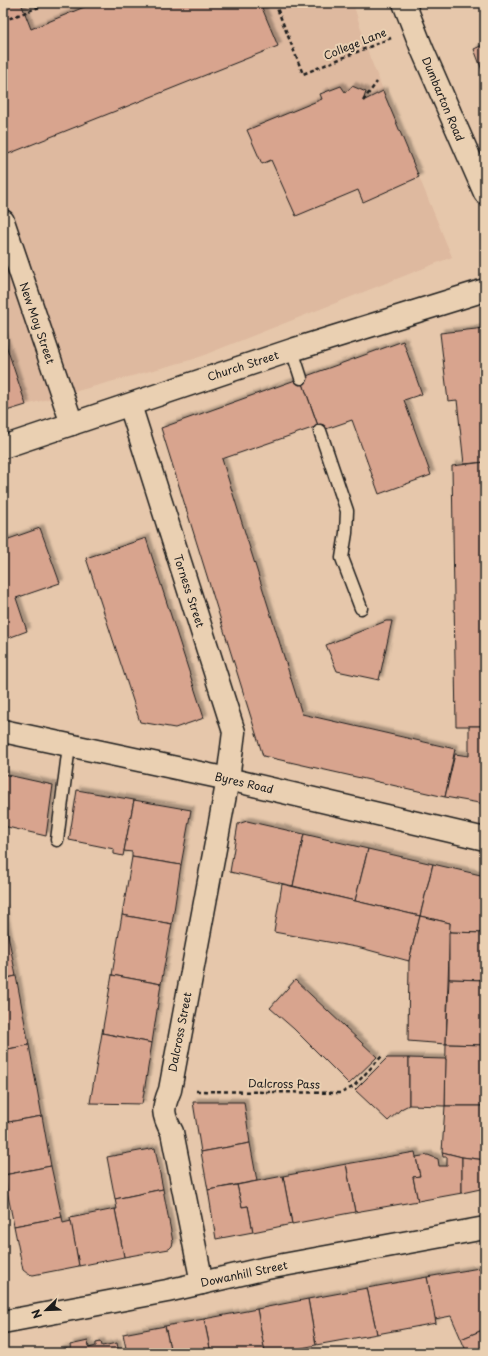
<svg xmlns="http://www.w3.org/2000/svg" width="488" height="1356" font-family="'Playpen Sans',sans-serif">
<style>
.built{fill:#deb99f}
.building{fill:#d8a48e;stroke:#1c1c1c;filter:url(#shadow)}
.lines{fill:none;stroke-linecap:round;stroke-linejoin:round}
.lane-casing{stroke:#1c1c1c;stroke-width:15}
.street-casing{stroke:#1c1c1c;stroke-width:25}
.secondary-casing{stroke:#1c1c1c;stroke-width:25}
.path{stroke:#1c1c1c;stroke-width:2.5;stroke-dasharray:4 3;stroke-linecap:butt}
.lane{stroke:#ead0b2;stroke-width:12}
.street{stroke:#ead0b2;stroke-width:22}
.secondary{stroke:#ead0b2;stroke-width:22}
.labels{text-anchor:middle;stroke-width:4;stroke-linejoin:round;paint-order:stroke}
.street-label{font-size:11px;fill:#1c1c1c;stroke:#ead0b2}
</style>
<defs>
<filter id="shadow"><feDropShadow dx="3.5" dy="-3.5" stdDeviation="1" flood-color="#0004"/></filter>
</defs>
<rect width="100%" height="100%" fill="#e6c7ab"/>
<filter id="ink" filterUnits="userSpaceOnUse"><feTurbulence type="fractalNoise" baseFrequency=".025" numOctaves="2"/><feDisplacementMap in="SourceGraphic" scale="8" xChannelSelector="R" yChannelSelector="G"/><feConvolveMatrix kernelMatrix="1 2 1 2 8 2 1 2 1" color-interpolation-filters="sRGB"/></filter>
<g filter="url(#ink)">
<polygon class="built" points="3,3 353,3 370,58 452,257 194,359 26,405 3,412"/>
<g class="building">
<polygon points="3,3 21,3 31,29 94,3 260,3 278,46 3,156"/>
<polygon points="485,44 485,78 474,49"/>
<polygon points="341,86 345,92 350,89 352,86 366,92 363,101 383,91 419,177 363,202 358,190 296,216 271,160 262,164 247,130 322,99 320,94"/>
<polygon points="485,328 485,462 464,464 457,400 448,401 440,333"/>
<polygon points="3,336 26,405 3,412"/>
<polygon points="403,341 422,394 404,400 431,475 379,494 352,420 320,431 301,378"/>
<polygon points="301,378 318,426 222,459 302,714 455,749 445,797 263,756 161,428"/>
<polygon points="485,462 485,726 456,726 452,466"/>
<polygon points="40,528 60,583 16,598 27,631 3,640 3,541"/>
<polygon points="146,538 204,718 175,728 140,722 86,558"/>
<polygon points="386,621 392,621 379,680 337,671 326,645"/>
<polygon points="469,726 485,726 485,804 445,797 455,754 469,756"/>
<polygon points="3,774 53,785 46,836 3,826"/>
<polygon points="77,790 134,800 123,856 114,854 114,849 69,840"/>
<polygon points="134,800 191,810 181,865 132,857 132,852 124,851"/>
<polygon points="247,821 304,834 293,886 230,872 238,824"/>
<polygon points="304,834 368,849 355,901 293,886"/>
<polygon points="368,849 433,864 420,916 355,901"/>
<polygon points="132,857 181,865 172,924 122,915"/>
<polygon points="433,864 485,876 485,933 449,932 450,923 420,916"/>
<polygon points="282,884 420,916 409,961 361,948 274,932"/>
<polygon points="3,909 16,976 3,979"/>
<polygon points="122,915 172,924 161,984 112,975"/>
<polygon points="420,916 450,923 446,1044 408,1041 409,961"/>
<polygon points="449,932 485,933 485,980 449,979"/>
<polygon points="112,975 161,984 152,1043 102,1033"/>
<polygon points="16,976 29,1045 3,1050 3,979"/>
<polygon points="449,979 485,980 485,1045 446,1044"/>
<polygon points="295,980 377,1057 349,1084 294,1029 270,1008"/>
<polygon points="102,1033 152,1043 142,1104 90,1103"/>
<polygon points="446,1044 485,1045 485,1106 445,1106"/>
<polygon points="29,1045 42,1116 3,1123 3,1050"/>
<polygon points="387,1058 409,1058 409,1105 401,1109 388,1121 355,1090"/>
<polygon points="409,1058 446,1059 445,1106 409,1105"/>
<polygon points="193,1102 244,1102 250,1143 201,1152"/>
<polygon points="445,1106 485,1106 485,1160 462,1157 442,1152"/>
<polygon points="42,1116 51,1166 4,1175 3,1167 3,1123"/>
<polygon points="250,1143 257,1181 208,1190 201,1152"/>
<polygon points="155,1148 163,1189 115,1199 107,1157"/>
<polygon points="415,1152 420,1176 413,1177 418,1201 355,1212 346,1164"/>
<polygon points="442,1152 462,1157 462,1193 418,1201 413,1177 420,1176 416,1157 428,1155 438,1159 439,1166 447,1166 447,1157 443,1157"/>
<polygon points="462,1157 485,1160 485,1188 462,1193"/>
<polygon points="346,1164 355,1212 292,1224 283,1176"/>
<polygon points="51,1166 62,1217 14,1226 4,1175"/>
<polygon points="283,1176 292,1224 253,1232 248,1206 242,1207 237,1185"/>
<polygon points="237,1185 242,1207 248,1206 253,1232 216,1239 208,1190"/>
<polygon points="163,1189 173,1242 172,1246 169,1249 124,1257 115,1209 117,1209 115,1199"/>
<polygon points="115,1209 124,1257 79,1266 70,1218"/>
<polygon points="62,1217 63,1223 71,1221 79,1266 33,1275 28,1274 23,1270 14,1226"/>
<polygon points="485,1267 485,1329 461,1339 451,1316 435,1319 427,1277"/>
<polygon points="427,1277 436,1323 377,1334 367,1288"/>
<polygon points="367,1288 377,1334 316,1345 308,1299"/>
<polygon points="308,1299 316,1345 278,1353 265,1353 257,1309"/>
<polygon points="257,1309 265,1353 211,1353 204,1319"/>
<polygon points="204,1319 211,1353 171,1353 165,1326"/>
<polygon points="165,1326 171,1353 127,1353 123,1334"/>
<polygon points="485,1329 485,1353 467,1353 461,1339"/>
<polygon points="88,1341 89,1348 96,1346 96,1343 101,1342 102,1346 117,1343 119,1353 60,1353 60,1350 67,1349 67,1352 71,1351 70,1345"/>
</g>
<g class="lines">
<defs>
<g id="lane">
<polyline points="292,350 301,378"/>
<polyline points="320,431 347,511 346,533 342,558 361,608"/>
<polyline points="57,840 69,746"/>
</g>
<g id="street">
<polyline points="3,221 72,424"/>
<path d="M130,405L234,732L228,779L170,1090C162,1109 162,1114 172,1132L202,1283"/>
<polyline points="3,1322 167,1291 267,1268 485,1228"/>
</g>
<g id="secondary">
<polyline points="404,3 422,49 485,193"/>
<polyline points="3,447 292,350 485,290"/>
<polyline points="3,731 228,779 485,839"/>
</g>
</defs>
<use href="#lane" class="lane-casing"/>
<use href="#street" class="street-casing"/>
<use href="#secondary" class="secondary-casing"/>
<g class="path">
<polyline points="275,3 303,74 391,38"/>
<polyline points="3,21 49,3"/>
<polyline points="363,101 377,82"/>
<polyline points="196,1091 341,1093 353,1087 382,1056"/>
</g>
<use href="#lane" class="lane"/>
<use href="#street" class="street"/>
<use href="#secondary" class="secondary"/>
</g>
</g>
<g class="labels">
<g class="street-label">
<text transform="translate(355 44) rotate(-22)" y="4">College Lane</text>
<text transform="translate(443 99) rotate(67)" y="4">Dumbarton Road</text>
<text transform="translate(37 323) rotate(71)" y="4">New Moy Street</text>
<text transform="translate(243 366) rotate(-18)" y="4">Church Street</text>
<text transform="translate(189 591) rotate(72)" y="4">Torness Street</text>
<text transform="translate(244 783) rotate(13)" y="4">Byres Road</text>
<text transform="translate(180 1032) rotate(-79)" y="4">Dalcross Street</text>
<text transform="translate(284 1084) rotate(1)" y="4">Dalcross Pass</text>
<text transform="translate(244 1274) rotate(-12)" y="4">Dowanhill Street</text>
</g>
</g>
<rect width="488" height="1356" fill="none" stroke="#ead0b2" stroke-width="16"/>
<rect x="8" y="8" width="472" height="1340" fill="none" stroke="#1c1c1c" stroke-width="1.5" filter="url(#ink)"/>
<g transform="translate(46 1310) rotate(247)" stroke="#ead0b2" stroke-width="3" paint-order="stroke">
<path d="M0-3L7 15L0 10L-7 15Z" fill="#1c1c1c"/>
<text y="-6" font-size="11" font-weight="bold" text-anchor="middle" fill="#1c1c1c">N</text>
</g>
</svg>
